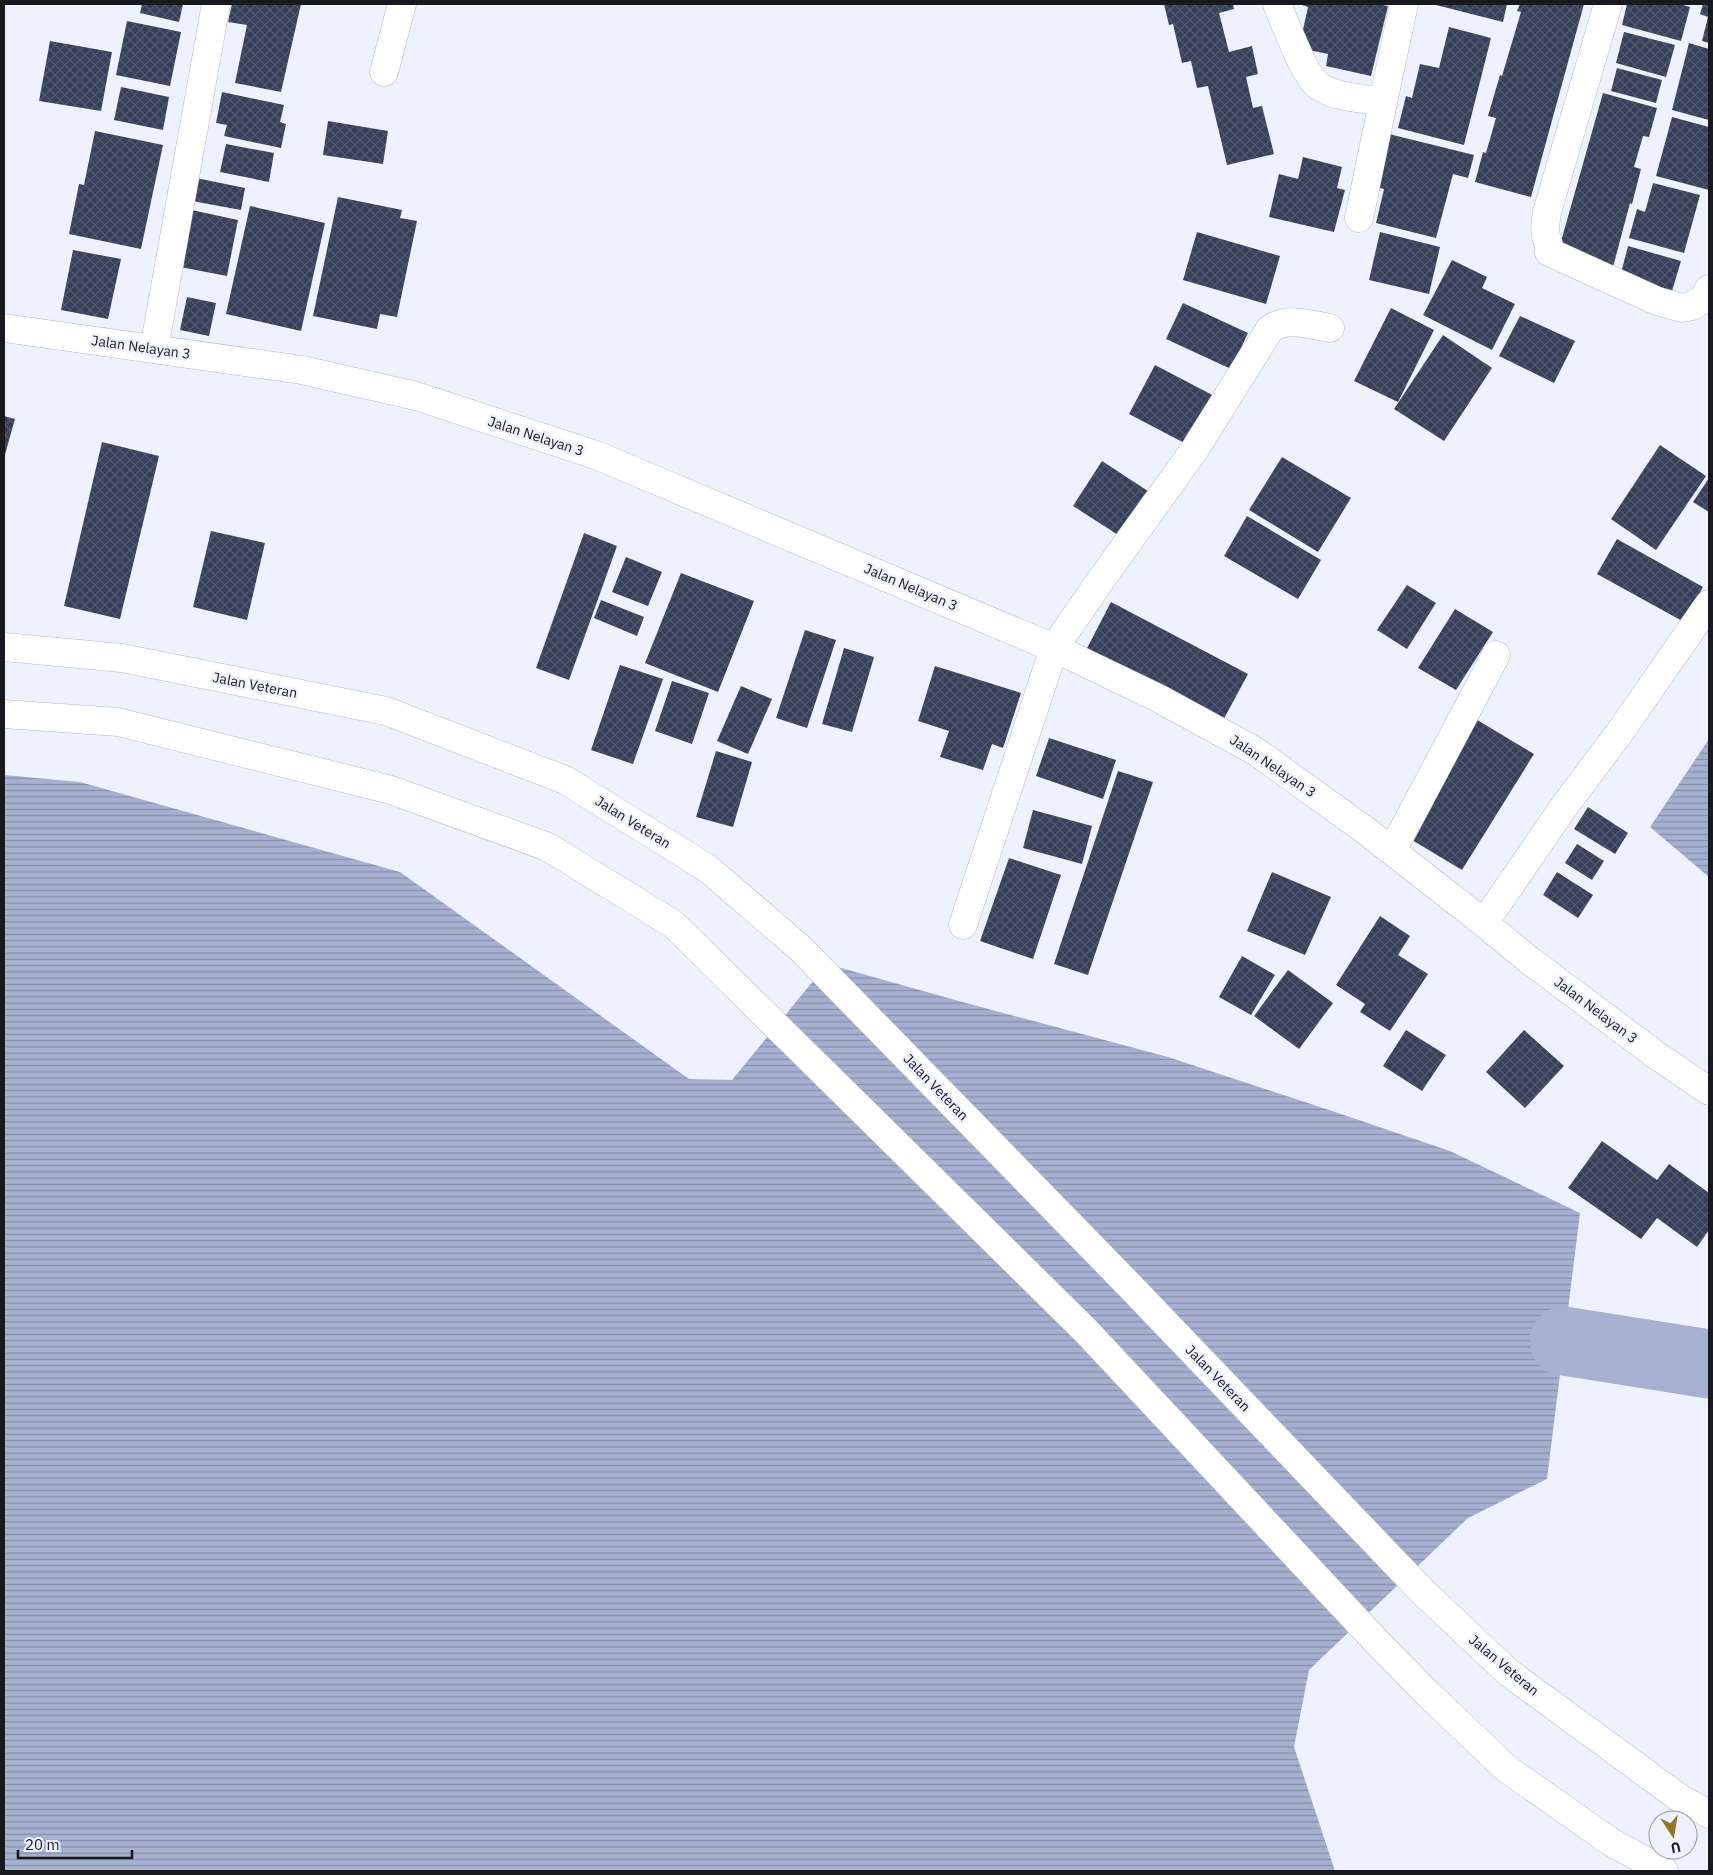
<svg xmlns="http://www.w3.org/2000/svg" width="1713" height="1875" font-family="'IBM Plex Sans',sans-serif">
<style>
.water{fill:url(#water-rules)}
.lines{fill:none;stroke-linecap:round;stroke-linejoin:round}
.river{stroke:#a6b1d1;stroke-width:69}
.building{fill:url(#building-cross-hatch)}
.minor-casing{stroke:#b4b9c7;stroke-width:29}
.highway-casing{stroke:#b4b9c7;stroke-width:29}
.minor{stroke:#fff;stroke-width:28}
.highway{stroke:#fff;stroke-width:28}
.labels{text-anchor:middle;stroke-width:5;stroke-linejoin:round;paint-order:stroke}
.street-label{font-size:14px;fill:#17191e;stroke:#eef2ff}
</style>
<defs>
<pattern id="water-rules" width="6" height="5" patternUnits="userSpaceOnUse" patternTransform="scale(1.25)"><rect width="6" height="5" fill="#a6b1d1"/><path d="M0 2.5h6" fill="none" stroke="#868fa9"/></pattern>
<pattern id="building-cross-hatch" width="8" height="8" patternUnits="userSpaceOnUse" patternTransform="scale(1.25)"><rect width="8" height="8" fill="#373f5a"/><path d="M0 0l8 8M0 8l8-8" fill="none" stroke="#51586e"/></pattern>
</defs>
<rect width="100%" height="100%" fill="#eef2ff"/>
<g class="water">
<polygon points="1709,739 1709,877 1650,827"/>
<polygon points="4,775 80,782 400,872 689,1079 732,1080 827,964 966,1003 1168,1057 1344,1115 1450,1151 1580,1213 1547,1479 1468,1518 1309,1670 1294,1747 1335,1871 4,1871"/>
</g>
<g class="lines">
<polyline class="river" points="1564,1341 1709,1364"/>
</g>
<g class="building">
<polygon points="142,4 183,4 179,22 140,13"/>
<polygon points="232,4 301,4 281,92 235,83 247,25 228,22"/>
<polygon points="1164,4 1233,4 1234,9 1219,13 1229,52 1252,46 1258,74 1246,77 1253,108 1262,106 1274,154 1227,165 1208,86 1197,88 1191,61 1182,63 1173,24 1169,25"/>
<polygon points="1299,4 1378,4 1388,6 1371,76 1326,66 1328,54 1299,48 1308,7"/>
<polygon points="1432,4 1507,4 1503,22"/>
<polygon points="1520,4 1584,4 1531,197 1475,182 1483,152 1486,153 1496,118 1488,116 1500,75 1502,76 1521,12 1517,11"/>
<polygon points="1627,4 1680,4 1690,7 1681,41 1622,25"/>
<polygon points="1703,4 1709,4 1709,43 1702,41 1708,17 1700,14"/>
<polygon points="127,21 181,32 170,86 116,75"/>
<polygon points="1449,27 1491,38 1464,145 1398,128 1406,96 1412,98 1420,64 1439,68"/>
<polygon points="1624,32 1675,45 1666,77 1616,63"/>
<polygon points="50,41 112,52 101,111 39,101"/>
<polygon points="1689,43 1709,49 1709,120 1672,110"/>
<polygon points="1617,68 1662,80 1656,103 1611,91"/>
<polygon points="121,87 169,97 163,130 114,120"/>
<polygon points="222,92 284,105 280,122 286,124 281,148 224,136 227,125 216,123"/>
<polygon points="1603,93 1657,108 1649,137 1643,136 1634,167 1641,169 1632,204 1630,203 1613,267 1558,252"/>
<polygon points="1672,117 1709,127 1709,190 1656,176"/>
<polygon points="328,121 388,131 383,164 323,155"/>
<polygon points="95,131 163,145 141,249 69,234 79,184 84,185"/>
<polygon points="1389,134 1474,155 1468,178 1453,174 1436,238 1376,223 1384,189 1375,187"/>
<polygon points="226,144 274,153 269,182 220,172"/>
<polygon points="1303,157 1342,167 1337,188 1345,190 1334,232 1269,217 1279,174 1298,179"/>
<polygon points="196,178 245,188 241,210 192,201"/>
<polygon points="1653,183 1700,195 1684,253 1629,238 1637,209 1645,212"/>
<polygon points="338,197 402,210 400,218 417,221 397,317 380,314 377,329 313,316"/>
<polygon points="250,206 325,223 301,331 226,314"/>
<polygon points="187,209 238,220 227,276 175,266"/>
<polygon points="1197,232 1280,256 1266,304 1183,280"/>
<polygon points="1380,232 1440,247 1429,294 1369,280"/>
<polygon points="1628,246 1681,261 1672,291 1620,277"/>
<polygon points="73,250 121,259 108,319 61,310"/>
<polygon points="1452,260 1487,277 1482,288 1515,304 1492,350 1423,315"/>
<polygon points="187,297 216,303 209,336 180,330"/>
<polygon points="1183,303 1248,333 1231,369 1166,339"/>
<polygon points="1391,308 1434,330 1398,402 1354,381"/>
<polygon points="1520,316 1575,341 1554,383 1499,356"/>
<polygon points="1443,335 1492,368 1444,441 1394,409"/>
<polygon points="1155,365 1218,398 1192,447 1129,414"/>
<polygon points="4,416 15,419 4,458"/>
<polygon points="102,442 159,456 120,619 64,606"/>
<polygon points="1660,445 1706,476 1656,550 1611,519"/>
<polygon points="1282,457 1351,498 1318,552 1249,510"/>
<polygon points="1102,461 1154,495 1126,540 1073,506"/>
<polygon points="1709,478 1709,512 1693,502"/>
<polygon points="1247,516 1321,560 1298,599 1224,556"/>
<polygon points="211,531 265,543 247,620 193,607"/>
<polygon points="584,533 617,546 569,680 536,668"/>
<polygon points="1617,539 1703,587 1684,622 1597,574"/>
<polygon points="626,557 662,572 648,606 612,592"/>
<polygon points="681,573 754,601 718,692 645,663"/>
<polygon points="1407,585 1436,603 1407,649 1377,630"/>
<polygon points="601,600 644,617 637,636 594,618"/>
<polygon points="1111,602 1248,674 1220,726 1084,654"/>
<polygon points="1455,609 1493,632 1456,690 1418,668"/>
<polygon points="805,630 836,640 807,728 776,718"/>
<polygon points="844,648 874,657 852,732 822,724"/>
<polygon points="620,665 663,679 633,764 591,750"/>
<polygon points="935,666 1021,693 1003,748 992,744 983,770 940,757 949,731 918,721"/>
<polygon points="672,681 709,693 692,744 655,731"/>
<polygon points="741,686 772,699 748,754 717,741"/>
<polygon points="1474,718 1534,754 1462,870 1402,834"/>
<polygon points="1049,738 1116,760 1103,799 1036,776"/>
<polygon points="716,751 752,762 733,827 696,817"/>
<polygon points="1118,771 1153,782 1088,975 1054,964"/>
<polygon points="1588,807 1628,833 1615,854 1574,829"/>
<polygon points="1033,810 1092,826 1082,864 1023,848"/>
<polygon points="1577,844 1604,861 1592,880 1565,863"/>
<polygon points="1009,858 1061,875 1033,959 980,941"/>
<polygon points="1272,872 1331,897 1305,955 1247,931"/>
<polygon points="1557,872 1593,895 1578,918 1543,895"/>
<polygon points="1380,916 1410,936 1398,955 1428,974 1390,1031 1360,1012 1365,1004 1336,985"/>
<polygon points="1242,956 1275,975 1251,1015 1219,997"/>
<polygon points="1288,970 1333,1003 1299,1049 1254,1016"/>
<polygon points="1406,1030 1446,1055 1422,1091 1383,1066"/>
<polygon points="1524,1030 1564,1066 1525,1108 1486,1072"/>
<polygon points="1602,1141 1657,1180 1669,1164 1709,1193 1709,1230 1697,1247 1657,1218 1641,1239 1568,1188"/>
</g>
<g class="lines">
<defs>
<g id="minor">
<path d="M1277,4C1285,22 1304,76 1319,86C1336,98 1363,98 1383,102L1404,4"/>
<path d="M1608,4L1547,212C1546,219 1544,228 1546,236C1548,243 1550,245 1549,252L1657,301L1682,308L1692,306L1704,298L1709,289"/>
<polyline points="384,72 402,4"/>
<polyline points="1359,218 1383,102"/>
<polyline points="4,328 302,370 416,396 596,455 1054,648 1158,698 1255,751 1365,830 1484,923 1529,960 1656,1055 1709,1091"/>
<polyline points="154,349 216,4"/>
<polyline points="1392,851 1496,655"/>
<polyline points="1484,923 1563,808 1620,732 1709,604"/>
<path d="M963,925L1054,648L1098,584L1195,449L1270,329C1287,316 1311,325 1330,328"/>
</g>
<g id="highway">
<polyline points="4,647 122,658 386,711 565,780 707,868 799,947 1128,1284 1423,1592 1509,1673 1681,1799 1709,1814"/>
<polyline points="4,714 118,722 391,790 548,847 673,924 1086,1331 1376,1641 1428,1694 1507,1769 1611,1842 1664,1871"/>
</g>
</defs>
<use href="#minor" class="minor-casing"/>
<use href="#highway" class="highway-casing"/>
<use href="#minor" class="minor"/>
<use href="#highway" class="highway"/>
</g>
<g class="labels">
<g class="street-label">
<text transform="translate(141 347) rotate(8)" y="5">Jalan Nelayan 3</text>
<text transform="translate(536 436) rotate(18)" y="5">Jalan Nelayan 3</text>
<text transform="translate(911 587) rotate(23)" y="5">Jalan Nelayan 3</text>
<text transform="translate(255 685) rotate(11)" y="5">Jalan Veteran</text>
<text transform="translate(1273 766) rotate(34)" y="5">Jalan Nelayan 3</text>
<text transform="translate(633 822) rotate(32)" y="5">Jalan Veteran</text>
<text transform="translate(1596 1010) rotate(37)" y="5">Jalan Nelayan 3</text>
<text transform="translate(936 1087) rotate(46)" y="5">Jalan Veteran</text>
<text transform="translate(1218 1378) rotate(46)" y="5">Jalan Veteran</text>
<text transform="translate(1504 1665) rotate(40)" y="5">Jalan Veteran</text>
</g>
</g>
<rect width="1713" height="1875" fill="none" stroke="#17191e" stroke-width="10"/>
<g transform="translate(1673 1835) rotate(168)"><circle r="24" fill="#eef2ff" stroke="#989ba5"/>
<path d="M0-4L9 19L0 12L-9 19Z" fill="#94781f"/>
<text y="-8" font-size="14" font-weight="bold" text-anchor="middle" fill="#17191e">U</text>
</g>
<path d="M18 1850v8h114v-8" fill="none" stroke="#17191e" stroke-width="2.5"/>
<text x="25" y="1850" font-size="15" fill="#17191e" stroke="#eef2ff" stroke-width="4" paint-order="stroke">20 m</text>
</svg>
